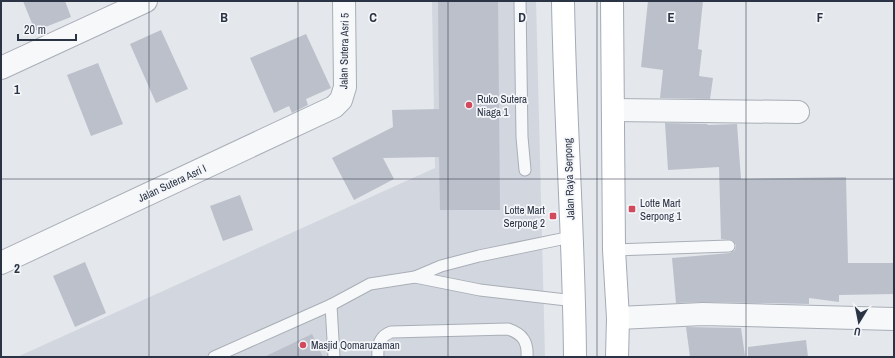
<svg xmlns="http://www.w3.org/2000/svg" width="895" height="358" font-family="'Archivo Narrow',sans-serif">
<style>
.built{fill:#d2d6de}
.building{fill:#bbc0ca}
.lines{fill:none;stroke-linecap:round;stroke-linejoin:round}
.lane-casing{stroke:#a9aeb7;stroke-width:13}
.street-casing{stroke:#a9aeb7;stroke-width:24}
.primary-casing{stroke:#a3abb8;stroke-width:24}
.lane{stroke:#f7f8fa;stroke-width:11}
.street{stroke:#f7f8fa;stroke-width:22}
.primary{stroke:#fff;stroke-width:22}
.grid{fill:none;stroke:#2b3445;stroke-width:1;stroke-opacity:0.55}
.poi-dot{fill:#d1495b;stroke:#f4f6f9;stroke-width:1.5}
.labels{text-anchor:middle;stroke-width:3.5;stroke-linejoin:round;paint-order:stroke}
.street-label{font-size:11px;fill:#2b3445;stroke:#f4f6f9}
.poi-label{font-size:11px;fill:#2b3445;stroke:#f4f6f9;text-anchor:start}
.grid-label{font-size:13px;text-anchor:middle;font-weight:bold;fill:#2b3445;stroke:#f4f6f9;stroke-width:3.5;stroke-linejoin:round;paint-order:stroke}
</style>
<rect width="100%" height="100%" fill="#e4e7ec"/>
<polygon class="built" points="432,1 536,1 545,357 17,357 435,168"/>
<g class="building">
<polygon points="23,1 65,1 71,17 35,31"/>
<polygon points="438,1 498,1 500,210 440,210 439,157 383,158 394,179 354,200 332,158 393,127 392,110 439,109"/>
<polygon points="648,1 703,1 698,49 702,50 699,76 713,78 710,99 660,98 663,70 641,67"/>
<polygon points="161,30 188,89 156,103 130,44"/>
<polygon points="306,34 331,88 306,99 308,105 292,113 289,106 274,113 250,58"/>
<polygon points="98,63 123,124 91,136 67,75"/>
<polygon points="665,123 708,124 707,125 737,124 741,179 846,177 848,263 894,263 894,294 839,295 839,302 809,298 809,304 703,302 676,303 672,258 730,253 735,250 736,245 732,240 721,239 719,167 668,170"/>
<polygon points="240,195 253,230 223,241 210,206"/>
<polygon points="85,262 106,313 75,327 53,276"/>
<polygon points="686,327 741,328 745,356 690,357"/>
<polygon points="312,334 323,357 264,357"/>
<polygon points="806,340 808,357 748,357 748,347"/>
</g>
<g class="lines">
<defs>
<g id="lane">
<polyline points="520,1 522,137 525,170"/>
<polyline points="614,250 729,246"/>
<polyline points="415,277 480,290 575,301"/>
<polyline points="331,305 334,357"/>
<polyline points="214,357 331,305 370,284 415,277 441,266 479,256 571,237"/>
<path d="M378,357C377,345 380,336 391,332L508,329C523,334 528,342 527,357"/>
</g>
<g id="street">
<polyline points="1,68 146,1"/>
<polyline points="613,110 798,112"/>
<polyline points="1,263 334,107 341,100 345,87 344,1"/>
<polyline points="618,318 703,314 894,319"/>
</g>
<g id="primary">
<path d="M563,1C565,120 574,238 575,357"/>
<polyline points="612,1 614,250 618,318 617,357"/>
</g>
</defs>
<use href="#lane" class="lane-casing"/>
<use href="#street" class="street-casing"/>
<use href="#primary" class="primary-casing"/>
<use href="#lane" class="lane"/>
<use href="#street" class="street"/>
<use href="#primary" class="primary"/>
</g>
<path class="grid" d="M149,1V357M298,1V357M448,1V357M597,1V357M746,1V357M1,179H894"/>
<g class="poi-dot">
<circle cx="469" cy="105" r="4"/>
<rect x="628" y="205" width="8" height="8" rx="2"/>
<rect x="549" y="212" width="8" height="8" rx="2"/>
<circle cx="303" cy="345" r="4"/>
</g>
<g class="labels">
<g class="street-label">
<text transform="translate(344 51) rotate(-89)" y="4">Jalan Sutera Asri 5</text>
<text transform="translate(569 179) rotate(-92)" y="4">Jalan Raya Serpong</text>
<text transform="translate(172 183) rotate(-25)" y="4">Jalan Sutera Asri I</text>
</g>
<g class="poi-label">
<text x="477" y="103">Ruko Sutera<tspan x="477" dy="13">Niaga 1</tspan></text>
<text x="640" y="207">Lotte Mart<tspan x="640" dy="13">Serpong 1</tspan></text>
<text x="545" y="214" text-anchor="end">Lotte Mart<tspan x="545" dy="13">Serpong 2</tspan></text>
<text x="311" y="349">Masjid Qomaruzaman</text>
</g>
</g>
<g class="grid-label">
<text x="224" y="22">B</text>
<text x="373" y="22">C</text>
<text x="522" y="22">D</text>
<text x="671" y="22">E</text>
<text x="820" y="22">F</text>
<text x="17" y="94">1</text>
<text x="17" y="273">2</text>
</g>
<rect width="895" height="358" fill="none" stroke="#2b3445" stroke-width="4"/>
<g transform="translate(859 322) rotate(190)" stroke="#f4f6f9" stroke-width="3" paint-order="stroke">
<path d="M0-3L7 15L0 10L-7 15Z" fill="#2b3445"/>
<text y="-6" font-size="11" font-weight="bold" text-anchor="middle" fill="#2b3445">U</text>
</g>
<path d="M18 34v6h58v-6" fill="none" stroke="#2b3445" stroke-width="2"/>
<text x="24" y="34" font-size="12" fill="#2b3445" stroke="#f4f6f9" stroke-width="3" paint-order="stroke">20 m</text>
</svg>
